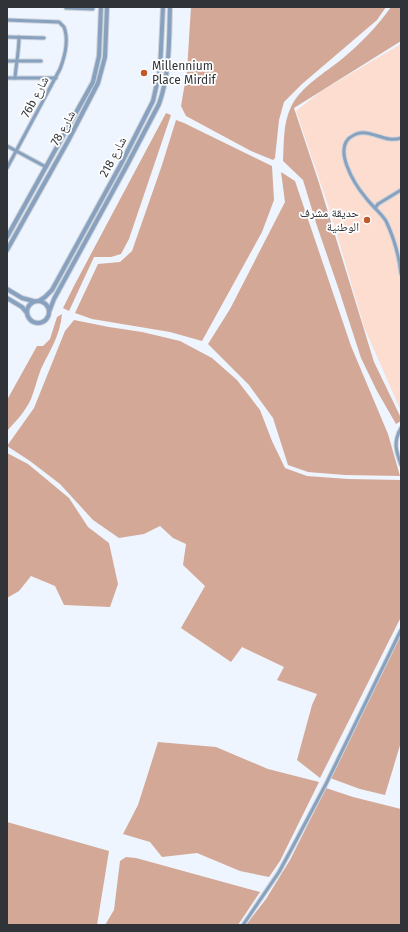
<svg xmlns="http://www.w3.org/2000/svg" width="408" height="932" font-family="'Fira Sans','Noto Naskh Arabic',sans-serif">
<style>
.green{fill:#fdddd0}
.forest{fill:#d3a896}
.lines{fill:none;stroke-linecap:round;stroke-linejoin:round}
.minor-casing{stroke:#ccd2da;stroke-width:5}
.tertiary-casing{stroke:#ccd2da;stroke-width:6}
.minor{stroke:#88a1bf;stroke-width:3}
.tertiary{stroke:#88a1bf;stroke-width:4}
.poi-dot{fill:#bf5a2a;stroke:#fff;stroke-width:1.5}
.labels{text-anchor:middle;stroke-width:3.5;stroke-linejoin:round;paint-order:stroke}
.poi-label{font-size:12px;fill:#303438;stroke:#fff;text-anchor:start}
.street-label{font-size:12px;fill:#303438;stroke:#fff}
</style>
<rect width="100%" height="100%" fill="#eef5fe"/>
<polygon class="green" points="401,44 401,411 364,327 330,211 296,111 320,92"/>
<g class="forest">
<polygon points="191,7 386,7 377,20 302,84 284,102 279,120 275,158 273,160 251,151 186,116 181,106 187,71"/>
<path d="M391,7H401V41L294,108L319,183L374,362L401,418V421L396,424L377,391L361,358L339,290L317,226L303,180L283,161C284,143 283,123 291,107C300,87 326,72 342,59C361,43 377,27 391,7Z"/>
<polygon points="166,113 171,115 129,239 121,254 111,257 94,257 69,311 63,308 75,284"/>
<polygon points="176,120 184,123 272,166 274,200 262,232 202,341 170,332 92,319 75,313 98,264 120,262 132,251 162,165"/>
<polygon points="281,172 295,181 351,346 388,434 400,476 345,475 308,472 288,465 273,418 249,385 208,344 230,309 285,202"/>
<path d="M62,314C60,336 50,350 41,369C37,379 35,389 31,399C25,412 16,421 7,431V400L37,346H43L50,339L57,317Z"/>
<polygon points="74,320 109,327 142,332 180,341 212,358 237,380 260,410 272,441 285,468 307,476 348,479 401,480 401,617 320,778 297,760 312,705 317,694 277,680 284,667 242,647 231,662 181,628 205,586 183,565 186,544 173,538 160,526 144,534 119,538 93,520 60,484 30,461 7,446 34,408 65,331"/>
<polygon points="7,453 28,464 69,498 88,527 109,543 118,584 110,607 64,605 55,586 31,576 19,591 7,598"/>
<polygon points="401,634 401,742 385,795 360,789 330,778"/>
<polygon points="158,742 216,747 268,769 319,782 280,861 269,877 240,871 197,853 162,857 150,842 123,834 138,805"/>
<polygon points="326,788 353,797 401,809 401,925 246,925 266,899 290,860"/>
<polygon points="7,822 109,851 97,925 7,925"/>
<polygon points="126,857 136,858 260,892 238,925 105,925 114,910 120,861"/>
</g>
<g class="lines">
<defs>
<g id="minor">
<polyline points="66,8 93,9"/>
<path d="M7,20L59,22L64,27C69,40 65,56 60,69L7,168"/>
<polyline points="7,37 44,38"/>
<polyline points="7,61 41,61"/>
<polyline points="7,78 56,78"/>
<path d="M15,78C16,64 19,51 19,37"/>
<path d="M401,138C385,144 369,127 354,135C330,146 355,185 366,198C372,206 381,213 386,221C394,238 399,256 401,274"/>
<polyline points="7,146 46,167"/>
<polyline points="375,208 378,204 401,190"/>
<path d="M401,428C393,442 396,451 401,465"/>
<polyline points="243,925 279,872 291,850 326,784 401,630"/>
</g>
<g id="tertiary">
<polyline points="7,237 93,82 99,56 101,7"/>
<polyline points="7,250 68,141 98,83 105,57 107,7"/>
<polyline points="7,289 22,298 33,301"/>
<polyline points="7,298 22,307 27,313"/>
<circle cx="38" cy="312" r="11"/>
<polyline points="39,301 45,297 52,290 120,166 153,101 160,70 163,7"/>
<path d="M49,312L54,299L125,169L159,104C170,73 169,40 170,7"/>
</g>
</defs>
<use href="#minor" class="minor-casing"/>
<use href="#tertiary" class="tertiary-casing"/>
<use href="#minor" class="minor"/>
<use href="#tertiary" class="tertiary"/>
</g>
<g class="poi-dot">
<circle cx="144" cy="73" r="4"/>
<circle cx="367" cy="220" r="4"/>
</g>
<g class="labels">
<g class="poi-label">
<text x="152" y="70">Millennium<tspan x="152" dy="14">Place Mirdif</tspan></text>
<text x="359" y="217" text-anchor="end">حديقة مشرف<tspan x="359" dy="14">الوطنية</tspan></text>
</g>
<g class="street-label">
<text transform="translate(35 97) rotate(-62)" y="4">76b شارع</text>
<text transform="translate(63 128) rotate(-61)" y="4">شارع 78</text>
<text transform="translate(113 157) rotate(-62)" y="4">شارع 218</text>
</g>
</g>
<rect width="408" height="932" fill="none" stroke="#303438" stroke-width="16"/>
</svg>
